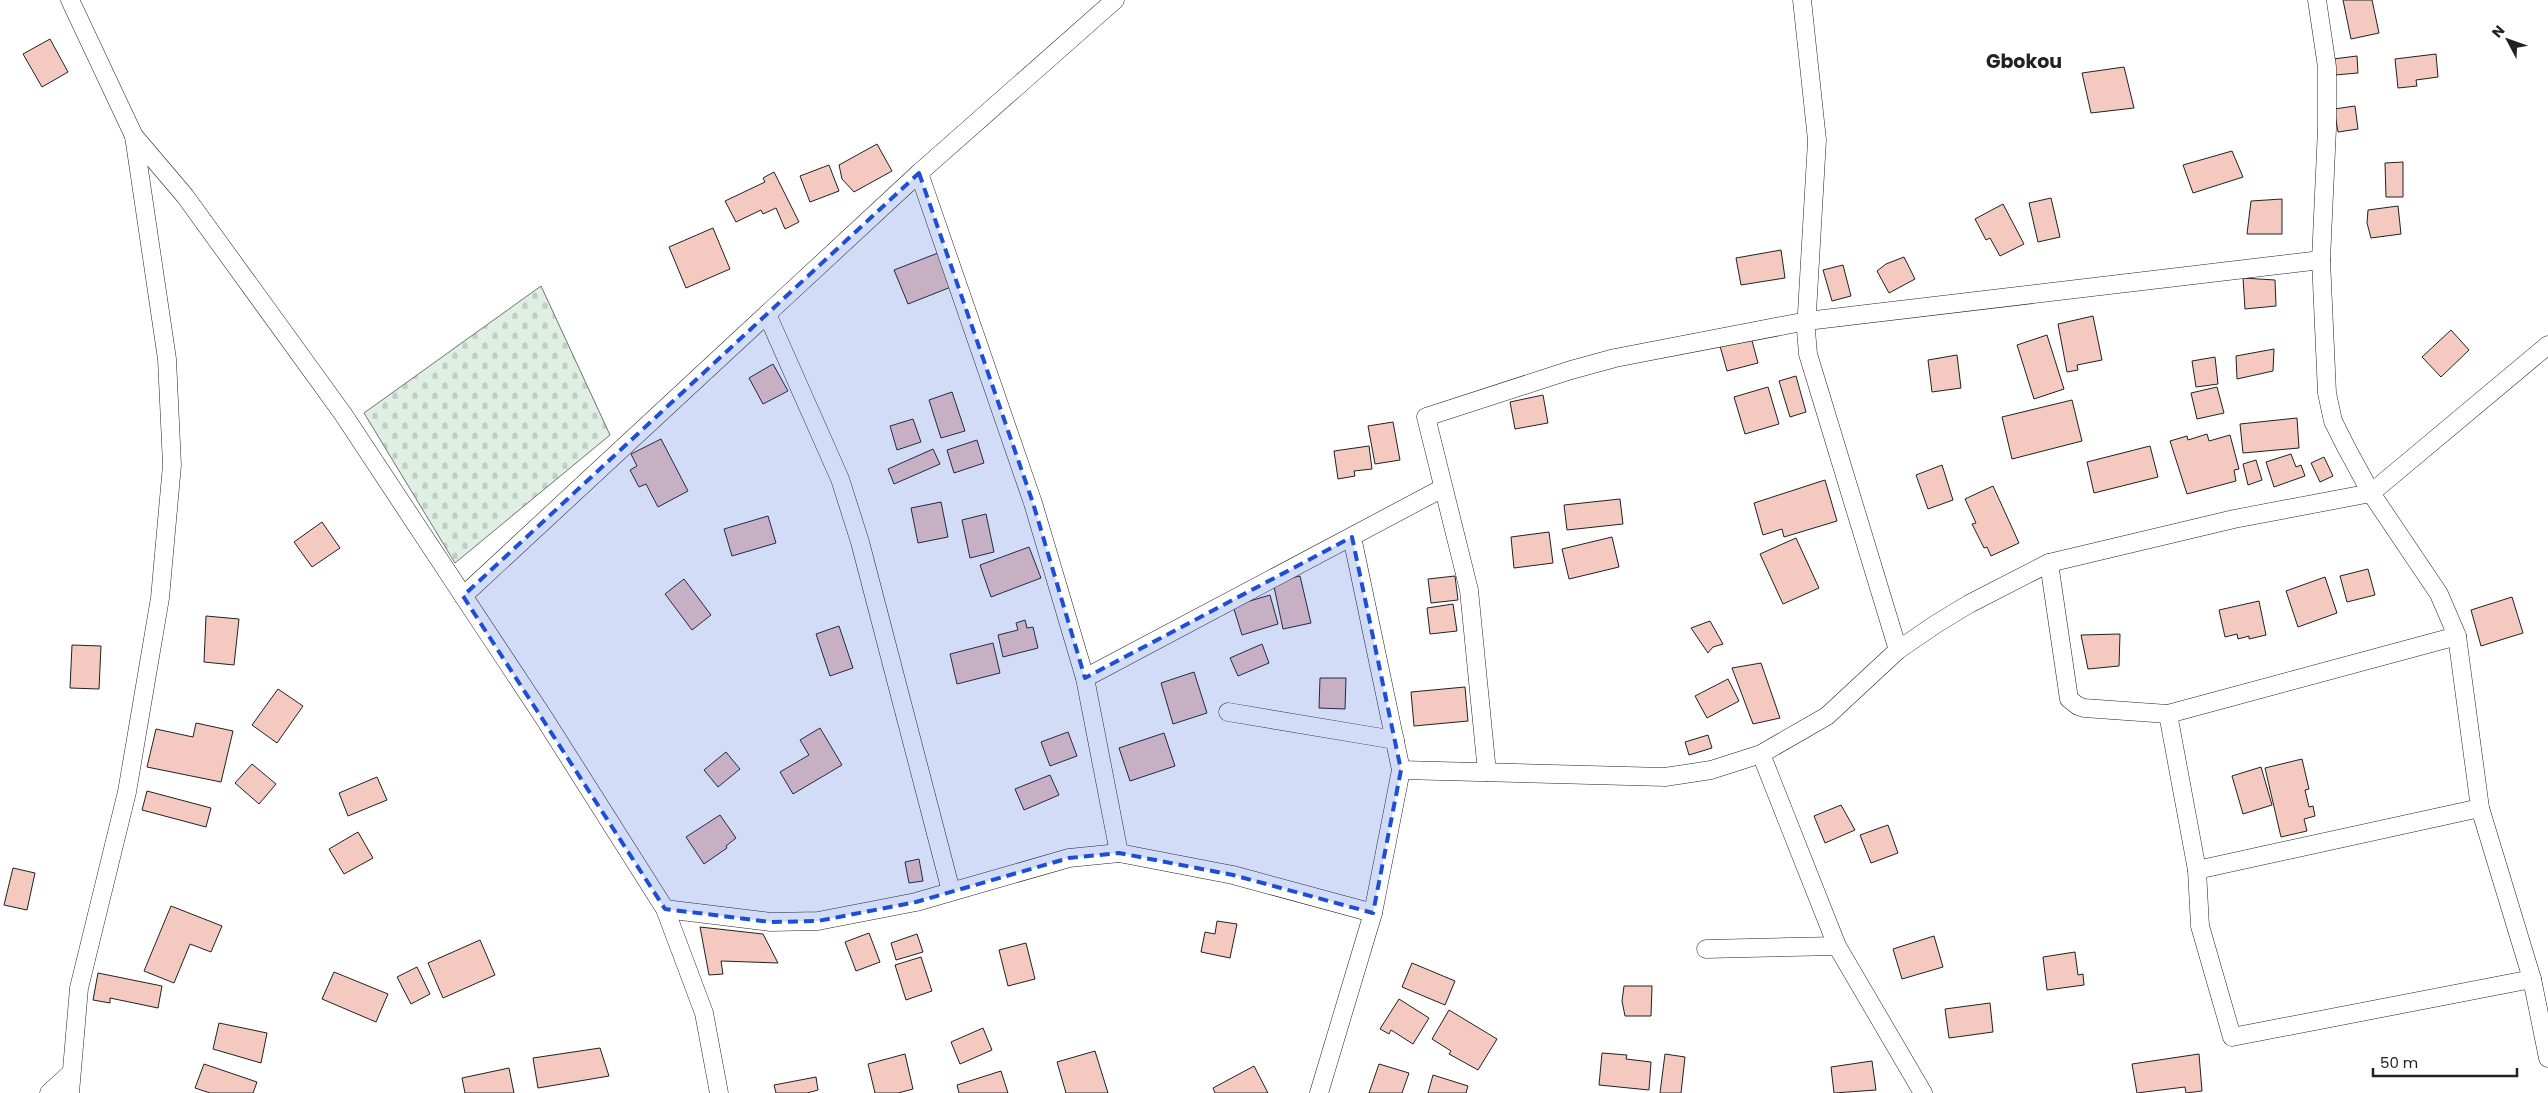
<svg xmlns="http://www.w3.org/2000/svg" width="2548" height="1093" font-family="Poppins,sans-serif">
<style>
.cemetery{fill:url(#cemetery-stones);stroke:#6f6f6f}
.building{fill:#f3c9c0;stroke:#222}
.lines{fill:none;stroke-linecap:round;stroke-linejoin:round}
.minor-casing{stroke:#222;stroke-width:19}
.minor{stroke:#fff;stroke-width:18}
.marked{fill:#1d4ed8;fill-opacity:0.2;stroke:#1d4ed8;stroke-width:4;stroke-dasharray:10 6;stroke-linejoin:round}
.labels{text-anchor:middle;stroke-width:4;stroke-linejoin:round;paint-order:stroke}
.quarter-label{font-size:19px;font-weight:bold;fill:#222;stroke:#fff}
</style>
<defs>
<pattern id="cemetery-stones" width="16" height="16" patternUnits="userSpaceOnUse" patternTransform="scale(1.25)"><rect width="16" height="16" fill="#e0efe3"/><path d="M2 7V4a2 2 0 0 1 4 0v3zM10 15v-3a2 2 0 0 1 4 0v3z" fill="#c0cdc2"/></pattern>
</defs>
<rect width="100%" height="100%" fill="#fff"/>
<polygon class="cemetery" points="541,286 610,435 455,563 364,413"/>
<g class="building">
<polygon points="2343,0 2372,0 2379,33 2351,39"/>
<polygon points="50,39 68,72 42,87 23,54"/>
<polygon points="2436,54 2438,77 2416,80 2417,86 2398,88 2395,59"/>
<polygon points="2357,56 2358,73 2335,75 2333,59"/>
<polygon points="2124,67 2134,108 2091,113 2082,73"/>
<polygon points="2355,106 2358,129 2338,132 2334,109"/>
<polygon points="877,144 892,171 854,192 842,179 839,165"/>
<polygon points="2232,151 2243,177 2193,193 2183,165"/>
<polygon points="2403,162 2403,197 2386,197 2385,163"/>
<polygon points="829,165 839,191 810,202 800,176"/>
<polygon points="774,172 799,222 785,229 776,208 763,214 761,210 736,222 725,201 765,182 763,178"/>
<polygon points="2051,198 2060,237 2038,242 2029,203"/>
<polygon points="2282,199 2282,234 2247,234 2251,201"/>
<polygon points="2003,204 2024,244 2000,256 1990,238 1986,240 1975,219"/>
<polygon points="2398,206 2401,234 2371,238 2367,223 2368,210"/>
<polygon points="713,228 730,269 686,288 669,247"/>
<polygon points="1781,250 1785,278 1741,285 1736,258"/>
<polygon points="938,253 951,287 908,304 894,270"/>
<polygon points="1904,257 1915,279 1889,293 1877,271 1886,264"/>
<polygon points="1843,265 1851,296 1832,301 1823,270"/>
<polygon points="2243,278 2275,280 2276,306 2245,309"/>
<polygon points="2093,316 2102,360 2077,365 2078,370 2067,372 2058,324"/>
<polygon points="2451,330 2469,350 2441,377 2422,357"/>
<polygon points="2047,335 2064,389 2034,399 2017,345"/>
<polygon points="1751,337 1758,363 1727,371 1720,346"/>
<polygon points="2274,349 2273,371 2237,379 2236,356"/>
<polygon points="1957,355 1961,388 1932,392 1928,360"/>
<polygon points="2215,357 2218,384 2196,387 2192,361"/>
<polygon points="773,364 788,391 763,404 749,378"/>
<polygon points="1796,376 1806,412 1790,417 1779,381"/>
<polygon points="1768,387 1779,424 1745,434 1734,397"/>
<polygon points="2217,387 2224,413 2197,419 2191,393"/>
<polygon points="952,392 965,431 941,438 929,400"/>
<polygon points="1543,395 1548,423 1515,429 1510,402"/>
<polygon points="2072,400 2082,441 2012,459 2002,417"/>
<polygon points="2297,418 2299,448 2243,453 2240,424"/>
<polygon points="913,419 921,442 897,450 890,426"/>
<polygon points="1393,422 1400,460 1375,464 1368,426"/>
<polygon points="2207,434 2209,441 2230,435 2239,469 2234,470 2236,481 2187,494 2170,441 2187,436 2188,440"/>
<polygon points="661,439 688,491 658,507 646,484 639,487 630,470 637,466 631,454"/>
<polygon points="977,440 984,463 954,473 947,450"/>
<polygon points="1369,446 1372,469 1354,471 1355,476 1338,479 1334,451"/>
<polygon points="2150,446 2158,477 2094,493 2087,462"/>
<polygon points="933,449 940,464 894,484 888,469"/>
<polygon points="2291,454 2296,467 2301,465 2305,476 2274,487 2266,462"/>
<polygon points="2324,457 2333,476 2320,482 2311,463"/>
<polygon points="2256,460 2262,480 2248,485 2243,464"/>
<polygon points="1942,465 1953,500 1928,509 1916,475"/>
<polygon points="1825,480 1837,521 1784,537 1782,529 1763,535 1754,503"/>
<polygon points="1993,486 2019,543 1991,556 1987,547 1984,548 1972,524 1976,523 1965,499"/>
<polygon points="1620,499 1623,524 1567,530 1564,505"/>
<polygon points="941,502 948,537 918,543 911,508"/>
<polygon points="986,514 994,552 970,558 962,520"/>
<polygon points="768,516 776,543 732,556 724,529"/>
<polygon points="322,522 340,548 312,567 294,542"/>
<polygon points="1549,532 1553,563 1514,568 1511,537"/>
<polygon points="1612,537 1619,567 1569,579 1562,549"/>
<polygon points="1796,538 1819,588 1783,604 1760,554"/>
<polygon points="1029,547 1041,578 991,597 980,565"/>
<polygon points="2368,569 2375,595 2347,602 2340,576"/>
<polygon points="1300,576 1311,623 1283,629 1273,582"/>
<polygon points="1455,576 1458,600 1431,603 1428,579"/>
<polygon points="2325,577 2337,613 2298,627 2286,591"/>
<polygon points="684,579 711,615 692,630 665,594"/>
<polygon points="1270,595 1278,624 1242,635 1233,606"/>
<polygon points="2512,597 2523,633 2481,646 2471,610"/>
<polygon points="2259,601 2266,635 2249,639 2249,636 2238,639 2237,634 2225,637 2219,610"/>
<polygon points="1453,604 1457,631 1430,634 1427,608"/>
<polygon points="206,616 239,619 234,665 204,662"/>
<polygon points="1025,620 1027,628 1033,627 1038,648 1003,657 998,635 1018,630 1016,623"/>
<polygon points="1710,621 1723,644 1713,647 1708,653 1691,628"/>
<polygon points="839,626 853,668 830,676 816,634"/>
<polygon points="2120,634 2119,666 2088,669 2081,635"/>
<polygon points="993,643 1000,673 957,684 950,654"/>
<polygon points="1262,644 1269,663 1238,676 1230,658"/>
<polygon points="72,645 101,646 99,689 70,688"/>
<polygon points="1761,663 1780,718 1753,724 1732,668"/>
<polygon points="1194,672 1207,713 1173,724 1161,683"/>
<polygon points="1320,678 1346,678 1345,709 1319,708"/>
<polygon points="1728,679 1739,701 1707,718 1695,696"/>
<polygon points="1465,687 1468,721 1414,726 1411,692"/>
<polygon points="278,689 303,706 277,743 252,725"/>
<polygon points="196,723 233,731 221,782 147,767 156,729 193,737"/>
<polygon points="820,728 842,765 793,794 780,772 809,755 800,740"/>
<polygon points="1068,732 1077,756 1050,766 1041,742"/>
<polygon points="1164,733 1175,766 1130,781 1119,748"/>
<polygon points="1708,735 1712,748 1689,755 1685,742"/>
<polygon points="726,752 740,769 718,787 704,770"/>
<polygon points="2302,759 2309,789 2305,790 2309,807 2313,806 2315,816 2304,819 2307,831 2281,837 2265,768"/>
<polygon points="252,764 276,784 259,804 235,783"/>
<polygon points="2261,767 2272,805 2243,814 2232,776"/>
<polygon points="1050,775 1059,795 1024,810 1015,789"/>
<polygon points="377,777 387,800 348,816 339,793"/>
<polygon points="147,791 211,808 206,827 142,810"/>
<polygon points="1841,805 1855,830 1825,843 1814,816"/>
<polygon points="720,815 736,838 726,846 727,848 704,864 686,837"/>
<polygon points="1888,825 1898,853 1871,863 1860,835"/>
<polygon points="358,832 373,858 344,874 329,849"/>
<polygon points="919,859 923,881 909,883 905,862"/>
<polygon points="13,868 35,873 27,910 4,905"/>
<polygon points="171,906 222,926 211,952 190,944 174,983 144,971"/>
<polygon points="1217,921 1237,924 1230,958 1201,952 1205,932 1215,934"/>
<polygon points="700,927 763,934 778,963 721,961 723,974 709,975"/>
<polygon points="869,933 880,962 856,971 845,942"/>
<polygon points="917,934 923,952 896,960 891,943"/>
<polygon points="1934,936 1943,967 1902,979 1893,949"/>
<polygon points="480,940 495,975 443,998 428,963"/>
<polygon points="1026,943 1035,979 1008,986 999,950"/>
<polygon points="2075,952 2078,975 2083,974 2084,985 2047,990 2043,957"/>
<polygon points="921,957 932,991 906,1000 895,965"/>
<polygon points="1412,963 1455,981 1445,1005 1402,987"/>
<polygon points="417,967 430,994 411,1004 397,977"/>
<polygon points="334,972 388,994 376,1022 322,999"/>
<polygon points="98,973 162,986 158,1008 110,998 110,1003 93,1000"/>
<polygon points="1624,986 1652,986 1651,1016 1625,1016 1622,1001"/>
<polygon points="1399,999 1429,1018 1413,1044 1391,1030 1389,1034 1380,1029"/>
<polygon points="1990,1003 1993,1032 1949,1038 1945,1009"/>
<polygon points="1449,1010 1497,1039 1478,1070 1449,1054 1451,1051 1432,1039"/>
<polygon points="219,1023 267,1033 261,1063 213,1049"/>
<polygon points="983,1028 992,1050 960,1064 951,1042"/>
<polygon points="600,1048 609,1076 538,1088 533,1058"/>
<polygon points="1095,1051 1108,1093 1066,1093 1057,1062"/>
<polygon points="1602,1053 1627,1055 1626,1059 1651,1062 1649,1090 1599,1085"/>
<polygon points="905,1054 913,1089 898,1093 875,1093 868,1064"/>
<polygon points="1665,1054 1685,1057 1681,1093 1660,1093"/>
<polygon points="2199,1054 2202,1091 2186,1093 2185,1087 2137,1093 2132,1064"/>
<polygon points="1872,1061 1876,1090 1834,1093 1831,1067"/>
<polygon points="204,1064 257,1082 253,1093 210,1093 195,1088"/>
<polygon points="1379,1064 1409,1073 1402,1093 1369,1093"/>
<polygon points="1254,1066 1268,1093 1215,1093 1213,1088"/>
<polygon points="509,1068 514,1093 465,1093 462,1078"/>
<polygon points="1001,1071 1008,1093 959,1093 957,1085"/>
<polygon points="1433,1075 1468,1086 1466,1093 1428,1093"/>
<polygon points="816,1077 818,1090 807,1093 776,1093 774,1085"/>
</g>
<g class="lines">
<defs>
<g id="minor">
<polyline points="70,0 134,136 185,196 343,414 544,718 665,909 704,1013 719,1093"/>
<polyline points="1802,0 1817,140 1806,330 1808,354 1898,650"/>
<polyline points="2317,0 2327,67 2327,128 2321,260 2327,393 2333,421 2346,447 2371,493 2439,594 2457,636 2480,808 2532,979 2548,1058"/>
<polyline points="919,173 1033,503 1085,678 1119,853"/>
<polyline points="767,314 840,479 860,542 951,891"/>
<polyline points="2049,563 2069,699 2078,706 2084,708 2168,714 2457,636"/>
<polyline points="463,596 919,173 1115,0"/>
<polyline points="1085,678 1443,488"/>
<polyline points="1228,712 1395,740"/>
<polyline points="2168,714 2197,870 2200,926 2232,1037 2532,979"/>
<polyline points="1761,754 1837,946 1923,1093"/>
<polyline points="1401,770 1665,777 1711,770 1761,754 1827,716 1898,650 1936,624 1969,604 2049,563 2234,519 2371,493 2548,345"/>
<polyline points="1487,772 1469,590 1426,417 1571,370 1615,358 1807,321 2321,260"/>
<polyline points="2197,870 2480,808"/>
<polyline points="665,909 771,922 818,921 916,902 1069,858 1119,853 1233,875 1373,913"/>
<polyline points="1706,949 1837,946"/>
<polyline points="49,1093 71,1073"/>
<polyline points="70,1093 79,988 127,792 160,598 172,465 167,359 134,136"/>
<polyline points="1319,1093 1373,913 1401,770 1352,537"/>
</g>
</defs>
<use href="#minor" class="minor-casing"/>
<use href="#minor" class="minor"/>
</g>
<path class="marked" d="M919,173L1033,503L1085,678L1352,537L1401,770L1373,913L1233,875L1119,853L1069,858L916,902L818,921L771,922L665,909L463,596Z"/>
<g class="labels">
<g class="quarter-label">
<text x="2024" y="68">Gbokou</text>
</g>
</g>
<g transform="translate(2508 40) rotate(311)" stroke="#ffffff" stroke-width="4" paint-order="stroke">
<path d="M0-4L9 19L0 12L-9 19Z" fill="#222222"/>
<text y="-8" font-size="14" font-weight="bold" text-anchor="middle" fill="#222222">N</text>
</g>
<path d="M2373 1068v8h144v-8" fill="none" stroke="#222222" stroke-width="2.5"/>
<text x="2380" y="1068" font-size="15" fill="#222222" stroke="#ffffff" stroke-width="4" paint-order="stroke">50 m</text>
</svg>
